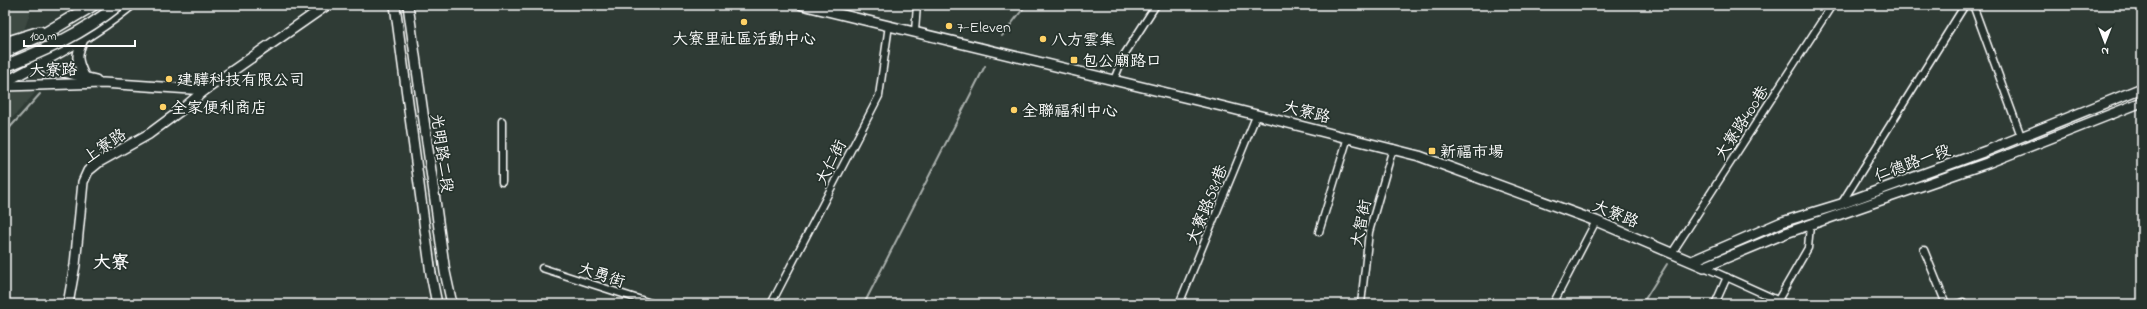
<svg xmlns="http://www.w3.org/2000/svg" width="2147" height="309" font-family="'Indie Flower','LXGW WenKai TC',sans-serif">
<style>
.built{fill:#3c4842}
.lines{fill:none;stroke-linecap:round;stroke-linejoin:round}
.stream{stroke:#a9afac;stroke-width:2}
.street-casing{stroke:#fff;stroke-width:9}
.secondary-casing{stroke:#fff;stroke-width:12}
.highway-casing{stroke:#fff;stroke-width:14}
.street{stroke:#26332d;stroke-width:6}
.secondary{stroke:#26332d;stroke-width:9}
.highway{stroke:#26332d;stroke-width:11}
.highway-bridge-casing{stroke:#fff;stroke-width:14;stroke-linecap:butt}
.highway-bridge{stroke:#26332d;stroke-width:11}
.poi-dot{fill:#ffd166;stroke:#26332d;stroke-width:1.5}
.labels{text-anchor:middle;stroke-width:3.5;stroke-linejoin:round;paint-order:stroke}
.poi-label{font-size:16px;fill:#fff;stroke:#26332d;text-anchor:start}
.street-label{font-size:16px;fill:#fff;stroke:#26332d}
.quarter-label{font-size:18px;font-weight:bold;fill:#fff;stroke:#26332d}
</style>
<rect width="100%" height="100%" fill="#2f3b35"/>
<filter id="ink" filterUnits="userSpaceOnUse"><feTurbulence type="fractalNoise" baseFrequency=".025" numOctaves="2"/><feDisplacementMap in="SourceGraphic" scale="8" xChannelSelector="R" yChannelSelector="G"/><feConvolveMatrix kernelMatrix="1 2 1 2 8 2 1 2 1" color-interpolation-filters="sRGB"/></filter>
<g filter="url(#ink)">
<g class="built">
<polygon points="5,5 33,5 24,30 5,37"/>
<polygon points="5,88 36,92 5,126"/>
</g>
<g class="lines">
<g class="stream">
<polyline points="1002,36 1026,5"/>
<polyline points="5,133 40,94"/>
<polyline points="864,304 985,66"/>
<polyline points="1642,304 1667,264"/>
</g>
<defs>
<g id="street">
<polyline points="1973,5 2021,136"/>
<polyline points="915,31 917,5"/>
<polyline points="1114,80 1124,55 1156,5"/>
<polyline points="502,121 502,182"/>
<polyline points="1841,204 1965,5"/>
<polyline points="1319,232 1348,137"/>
<polyline points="1924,250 1946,304"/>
<polyline points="1672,253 1832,5"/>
<polyline points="1704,267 1786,304"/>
<polyline points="542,268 654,304"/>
<polyline points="1778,300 1808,248 1810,225"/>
<polyline points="771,304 879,96 889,25"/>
<polyline points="1179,304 1257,114"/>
<polyline points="1361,304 1369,232 1393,148"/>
<polyline points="1553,304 1596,221"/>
<polyline points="1715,304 1727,277"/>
<polyline points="1958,304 1963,302"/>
</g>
<g id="secondary">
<polyline points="395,5 431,274 437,304"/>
<polyline points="408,5 445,272 452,304"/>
<polyline points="802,5 1225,107 1419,156 1596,221 1704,267 1786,233 1990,162 2142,102"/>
<path d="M83,39C76,56 76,59 84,76"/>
<polyline points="5,42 40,31"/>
<polyline points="5,56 22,61"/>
<polyline points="35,65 96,80"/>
<path d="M5,82C49,59 92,37 131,5"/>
<polyline points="5,86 103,83 205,90"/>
<polyline points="1692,261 1782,222 1841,204 1986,151 2142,88"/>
<polyline points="68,304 75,265 83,182 88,171 99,162 149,134 180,111 205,90 327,5"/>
</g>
<polyline id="highway" points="5,51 46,33 93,5"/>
</defs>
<use href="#street" class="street-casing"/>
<use href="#secondary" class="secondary-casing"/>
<use href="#highway" class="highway-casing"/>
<use href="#street" class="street"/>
<use href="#secondary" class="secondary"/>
<use href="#highway" class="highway"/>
<defs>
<path id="highway-bridge" d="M5,66C48,49 82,34 118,5"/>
</defs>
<use href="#highway-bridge" class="highway-bridge-casing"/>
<use href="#highway-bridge" class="highway-bridge"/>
</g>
</g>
<g class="poi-dot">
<circle cx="744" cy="22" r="4"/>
<circle cx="949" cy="26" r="4"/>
<circle cx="1043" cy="39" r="4"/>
<rect x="1070" y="56" width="8" height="8" rx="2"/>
<circle cx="169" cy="79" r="4"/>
<circle cx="163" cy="107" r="4"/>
<circle cx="1014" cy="110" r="4"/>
<rect x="1428" y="147" width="8" height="8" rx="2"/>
</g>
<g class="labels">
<g class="poi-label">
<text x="957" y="32">7-Eleven</text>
<text x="744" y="44" text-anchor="middle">大寮里社區活動中心</text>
<text x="1051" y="45">八方雲集</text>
<text x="1082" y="66">包公廟路口</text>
<text x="177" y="85">建驊科技有限公司</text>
<text x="171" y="113">全家便利商店</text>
<text x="1022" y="116">全聯福利中心</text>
<text x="1440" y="157">新福市場</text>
</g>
<g class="street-label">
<text transform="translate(53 69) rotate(-2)" y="6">大寮路</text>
<text transform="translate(1307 111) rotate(14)" y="6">大寮路</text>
<text transform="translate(1741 122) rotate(-57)" y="6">大寮路400巷</text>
<text transform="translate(104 145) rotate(-34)" y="6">上寮路</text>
<text transform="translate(443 153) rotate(82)" y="6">光明路二段</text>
<text transform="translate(830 162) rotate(-63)" y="6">大仁街</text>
<text transform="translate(1912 162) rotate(-20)" y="6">仁德路一段</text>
<text transform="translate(1206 204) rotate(-68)" y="6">大寮路581巷</text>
<text transform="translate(1616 213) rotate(22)" y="6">大寮路</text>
<text transform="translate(1360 223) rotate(-79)" y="6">大智街</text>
<text transform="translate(602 274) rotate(18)" y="6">大勇街</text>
</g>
<g class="quarter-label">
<text x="111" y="268">大寮</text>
</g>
</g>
<rect width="2147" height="309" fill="none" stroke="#26332d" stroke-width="20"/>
<rect x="10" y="10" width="2127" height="289" fill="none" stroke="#fff" stroke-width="1.5" filter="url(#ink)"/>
<g transform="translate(2105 42) rotate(180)" stroke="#26332d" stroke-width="3" paint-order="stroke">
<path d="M0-3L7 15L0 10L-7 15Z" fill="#ffffff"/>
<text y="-6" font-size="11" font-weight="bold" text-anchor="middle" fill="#ffffff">N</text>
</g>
<path d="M24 40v6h111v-6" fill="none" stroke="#ffffff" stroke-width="2"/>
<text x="30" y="40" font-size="12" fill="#ffffff" stroke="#26332d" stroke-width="3" paint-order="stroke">100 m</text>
</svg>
